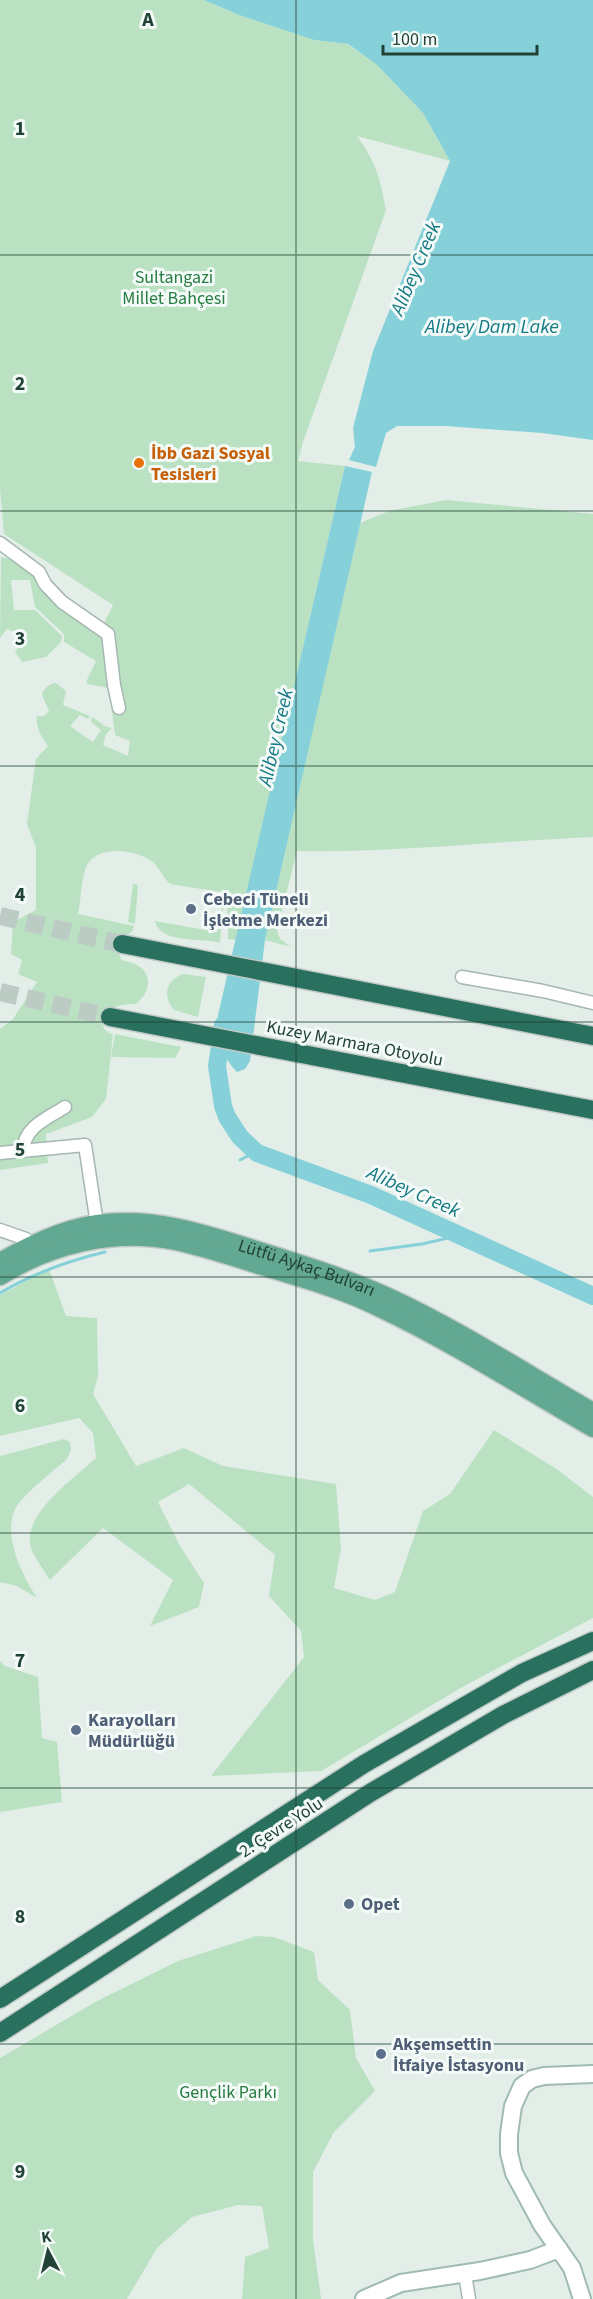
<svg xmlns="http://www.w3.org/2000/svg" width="593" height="2299" font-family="'Source Sans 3',sans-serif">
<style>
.green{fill:#bae2c2}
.water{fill:#86d1d9}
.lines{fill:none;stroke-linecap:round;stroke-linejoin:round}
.stream{stroke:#86d1d9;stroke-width:3}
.river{stroke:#86d1d9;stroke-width:18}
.highway-tunnel{stroke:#bcccc5;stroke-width:18;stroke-dasharray:18 9;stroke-linecap:butt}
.street-casing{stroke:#a5b7b0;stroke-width:15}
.secondary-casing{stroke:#a0bbb0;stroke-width:20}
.primary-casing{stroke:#c1cac7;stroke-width:21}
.highway-casing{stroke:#c1cac7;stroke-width:21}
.street{stroke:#fff;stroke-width:12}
.secondary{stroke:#fff;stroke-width:16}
.primary{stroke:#63a892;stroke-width:18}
.highway{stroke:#29715e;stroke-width:18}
.grid{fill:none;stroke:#214237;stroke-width:1.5;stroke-opacity:0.55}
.food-dot{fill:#e8710a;stroke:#f4faf7;stroke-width:2}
.service-dot{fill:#5c6f8a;stroke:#f4faf7;stroke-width:2}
.labels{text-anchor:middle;stroke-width:6;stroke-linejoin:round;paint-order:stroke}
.park-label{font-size:18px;fill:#267d42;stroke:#f4faf7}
.food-label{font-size:18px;font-weight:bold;fill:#c56008;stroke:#f4faf7;text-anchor:start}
.service-label{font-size:18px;font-weight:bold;fill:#4e5e75;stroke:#f4faf7;text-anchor:start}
.street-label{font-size:18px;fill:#214237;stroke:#f4faf7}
.water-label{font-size:20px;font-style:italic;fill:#147985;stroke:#f4faf7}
.grid-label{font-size:20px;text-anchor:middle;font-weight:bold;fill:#214237;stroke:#f4faf7;stroke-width:6;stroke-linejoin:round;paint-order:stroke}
</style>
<rect width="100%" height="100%" fill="#e3eee9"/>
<g class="green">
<path d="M0,0H204L239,15L314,40L347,44L377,65L423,113L450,161L357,136C376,162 380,178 386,210L303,442L298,461L345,466L236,940L228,939L227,893L170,884C164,878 159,868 153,862C136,849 96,844 86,867C81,881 81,900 78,914L134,926L132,932C121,939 114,947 122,960C128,962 135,963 140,967C154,977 148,996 135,1004C118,1005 111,1005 102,1021C103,1029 105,1032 113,1034L106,1099L92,1117L46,1134L48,1163L0,1170V1029L13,1019L37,982L18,974L22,960L11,954L13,922L36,910V848L27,824L36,759L48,746C42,737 35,727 37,716H44L49,711L42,695C44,688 49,684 56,683L66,691L63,705L90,716L88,719L80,715L70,726L93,742L101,730L91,722L92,717L105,726L112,728L106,734L103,745L128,756L130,741L115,735L109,688L88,684L86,682L96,661L64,642V634L35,607L30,580H11L14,610H35L62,636L61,642L46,657L22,662L15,652L22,641L18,633L7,629L0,638L1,557L22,562L106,639L105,621L113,605L4,534L0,488Z"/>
<path d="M446,500L593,514V837C495,841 396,853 297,851L277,930L280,939L291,947L265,940L360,523L389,511Z"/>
<polygon points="133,884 138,885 135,924 128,922"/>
<path d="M224,898L220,943C204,937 160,945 155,921L217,932Z"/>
<path d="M183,974L206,977L198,1017L174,1010C162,996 166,980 183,974Z"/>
<polygon points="115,1034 181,1047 175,1058 111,1057"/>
<path d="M49,1269L66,1316L97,1318L98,1376L93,1394L136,1466L184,1448L223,1466L336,1484L341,1548L334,1588L375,1600L395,1592L423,1511L450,1494L494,1430L558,1470L593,1497V1618L464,1686L321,1771L211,1776L304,1657L301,1631L269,1596L275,1555L189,1484L158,1502L180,1546L204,1583L199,1607L150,1626L173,1580L103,1528L50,1580C44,1570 35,1559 31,1548C21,1514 75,1478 96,1458L93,1433L79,1418L0,1436V1295Z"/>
<path d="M64,1439L70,1442L71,1450L67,1459C51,1473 32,1487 18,1504C0,1531 21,1573 37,1598L17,1586L0,1582V1456Z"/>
<polygon points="0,1661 5,1666 38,1677 42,1738 57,1742 62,1802 0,1812"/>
<polygon points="256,1936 274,1937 314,1952 318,1980 350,2010 356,2058 375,2091 334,2132 313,2172 313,2239 321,2299 242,2299 245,2257 269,2248 262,2206 238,2205 192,2217 157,2248 127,2299 0,2299 0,2058 97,2001 178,1961"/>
</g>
<g class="water">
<polygon points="204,0 593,0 593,440 542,433 445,426 397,426 386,433 376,467 349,460 355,447 353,428 373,351 450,161 423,113 377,65 348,44 314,40 239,15"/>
<path d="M345,466L372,472L265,940L250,1061L245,1069L237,1072C222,1058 216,1035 218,1015Z"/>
</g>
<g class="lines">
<g class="stream">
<polyline points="240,1160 255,1152"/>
<polyline points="370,1251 422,1244 461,1235"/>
<path d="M0,1293C34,1273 67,1261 105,1252"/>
</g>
<polyline class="river" points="223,1025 217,1066 223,1106 227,1117 240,1137 257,1153 371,1195 593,1296"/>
<g class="highway-tunnel">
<polyline points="0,916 122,944"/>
<polyline points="0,992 110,1017"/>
</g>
<defs>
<g id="street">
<polyline points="0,543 39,572 45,584 62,602 108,634 114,685 119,708"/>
<polyline points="462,977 543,991 593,1003"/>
<path d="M23,1151C24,1127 46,1119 65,1107"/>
<polyline points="0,1153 85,1145 97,1224"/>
<polyline points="0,1230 26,1239 31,1245"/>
<polyline points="465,2274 469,2299"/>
</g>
<g id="secondary">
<polyline points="364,2299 401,2283 480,2271 530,2260 559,2249"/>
<polyline points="582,2299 572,2268 542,2225 514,2173 509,2153 509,2134 513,2106 522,2086 532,2079 544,2076 593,2074"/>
</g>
<g id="primary">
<path id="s1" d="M0,1262C30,1245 62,1229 97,1224C151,1216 203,1233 253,1249C298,1263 343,1277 386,1296C458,1329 525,1373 593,1412"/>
<path d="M0,1276C52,1244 114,1229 175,1241C204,1247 233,1257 262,1266C301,1278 342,1289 378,1307C452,1342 522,1387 593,1428"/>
</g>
<g id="highway">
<polyline points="122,944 593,1036"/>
<polyline points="110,1017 593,1110"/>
<polyline points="0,1999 364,1764 522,1673 593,1641"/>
<polyline points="0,2033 370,1793 503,1715 593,1670"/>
</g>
</defs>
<use href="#street" class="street-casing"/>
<use href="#secondary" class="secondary-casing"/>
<use href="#primary" class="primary-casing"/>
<use href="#highway" class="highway-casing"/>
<use href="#street" class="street"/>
<use href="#secondary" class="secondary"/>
<use href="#primary" class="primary"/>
<use href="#highway" class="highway"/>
</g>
<path class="grid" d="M296,0V2299M0,255H593M0,511H593M0,766H593M0,1022H593M0,1277H593M0,1533H593M0,1788H593M0,2044H593"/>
<circle class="food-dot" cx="139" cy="463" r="6"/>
<g class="service-dot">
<circle cx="191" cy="909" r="6"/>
<circle cx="76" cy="1730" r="6"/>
<circle cx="349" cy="1904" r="6"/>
<circle cx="381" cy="2054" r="6"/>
</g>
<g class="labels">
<g class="park-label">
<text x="174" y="283">Sultangazi<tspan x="174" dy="21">Millet Bahçesi</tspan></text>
<text x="228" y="2098">Gençlik Parkı</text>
</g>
<g class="food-label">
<text x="151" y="459">İbb Gazi Sosyal<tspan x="151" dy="21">Tesisleri</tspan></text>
</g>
<g class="service-label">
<text x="203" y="905">Cebeci Tüneli<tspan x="203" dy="21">İşletme Merkezi</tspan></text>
<text x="88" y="1726">Karayolları<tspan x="88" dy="21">Müdürlüğü</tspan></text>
<text x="361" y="1910">Opet</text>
<text x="393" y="2050">Akşemsettin<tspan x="393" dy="21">İtfaiye İstasyonu</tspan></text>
</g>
<g class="street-label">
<text transform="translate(355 1043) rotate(11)" y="6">Kuzey Marmara Otoyolu</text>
<text dy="6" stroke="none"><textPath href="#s1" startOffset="321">Lütfü Aykaç Bulvarı</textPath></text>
<text transform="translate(281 1827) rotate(-33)" y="6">2. Çevre Yolu</text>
</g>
<g class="water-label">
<text transform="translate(415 268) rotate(-67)" y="7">Alibey Creek</text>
<text x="492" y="333">Alibey Dam Lake</text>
<text transform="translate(275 737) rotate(-77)" y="7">Alibey Creek</text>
<text transform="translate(414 1191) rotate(24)" y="7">Alibey Creek</text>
</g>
</g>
<g class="grid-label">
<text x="148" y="26">A</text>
<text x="20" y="135">1</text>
<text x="20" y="390">2</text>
<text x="20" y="645">3</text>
<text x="20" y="901">4</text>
<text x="20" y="1156">5</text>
<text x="20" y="1412">6</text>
<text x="20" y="1667">7</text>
<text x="20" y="1923">8</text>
<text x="20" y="2178">9</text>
</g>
<g transform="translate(48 2251) rotate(353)" stroke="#f4faf7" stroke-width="4.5" paint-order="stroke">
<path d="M0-4.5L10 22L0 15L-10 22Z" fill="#214237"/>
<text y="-9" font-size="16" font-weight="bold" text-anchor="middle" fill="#214237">K</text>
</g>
<path d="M383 45v9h154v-9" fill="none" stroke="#214237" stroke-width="3"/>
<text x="392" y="45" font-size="18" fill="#214237" stroke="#f4faf7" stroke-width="4.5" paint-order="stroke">100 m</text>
</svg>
